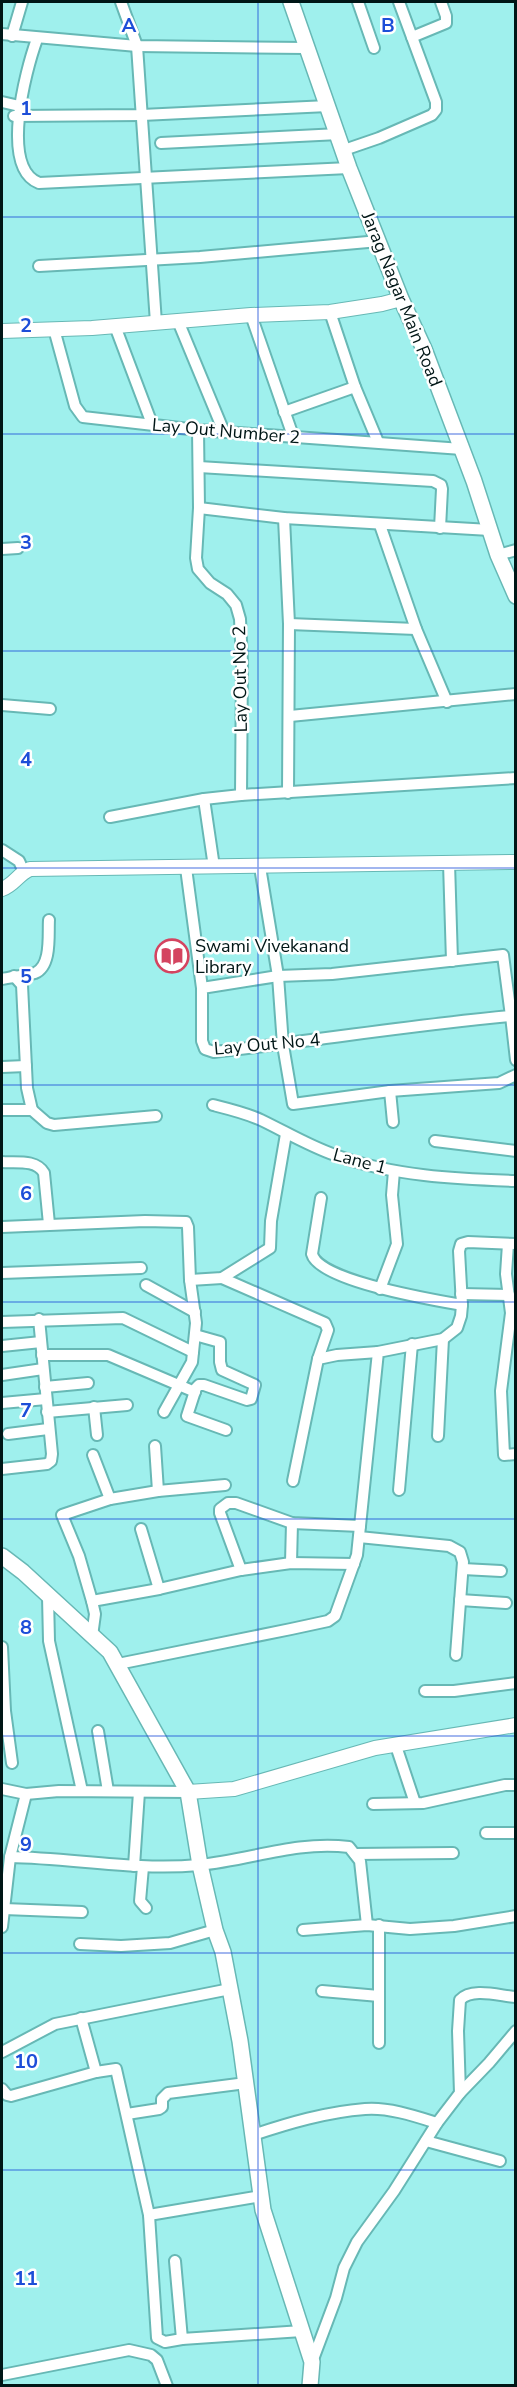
<svg xmlns="http://www.w3.org/2000/svg" width="517" height="2387" font-family="'Nunito Sans',sans-serif">
<style>
.lines{fill:none;stroke-linecap:round;stroke-linejoin:round}
.minor-casing{stroke:#67b8b5;stroke-width:14}
.tertiary-casing{stroke:#67b8b5;stroke-width:16}
.secondary-casing{stroke:#67b8b5;stroke-width:18}
.minor{stroke:#fff;stroke-width:10}
.tertiary{stroke:#fff;stroke-width:14}
.secondary{stroke:#fff;stroke-width:15}
.grid{fill:none;stroke:#1d4ed8;stroke-width:1.5;stroke-opacity:0.55}
.labels{text-anchor:middle;stroke-width:5;stroke-linejoin:round;paint-order:stroke}
.street-label{font-size:18px;fill:#001616;stroke:#fff}
.poi-label{font-size:18px;fill:#001616;stroke:#fff;text-anchor:start}
.grid-label{font-size:20px;text-anchor:middle;font-weight:bold;fill:#1d4ed8;stroke:#fff;stroke-width:5;stroke-linejoin:round;paint-order:stroke}
</style>
<rect width="100%" height="100%" fill="#9ff0ed"/>
<g class="lines">
<defs>
<g id="minor">
<polyline points="121,2 137,46 156,323"/>
<polyline points="358,2 374,48"/>
<polyline points="2,34 137,46 306,48"/>
<polyline points="12,36 22,2"/>
<polyline points="412,37 446,23 446,16 441,2"/>
<path d="M37,39C25,72 0,168 39,183L349,168"/>
<polyline points="2,102 15,105"/>
<polyline points="14,116 142,115 328,106"/>
<polyline points="161,143 339,134"/>
<polyline points="344,150 379,138 432,115 436,110 436,102 399,2"/>
<polyline points="39,266 200,257 379,241"/>
<polyline points="330,312 355,387 378,442"/>
<polyline points="251,315 293,436"/>
<polyline points="178,321 224,432"/>
<polyline points="115,326 152,424"/>
<polyline points="54,329 75,406 83,417 198,430 462,449"/>
<polyline points="284,412 355,387"/>
<polyline points="198,430 199,508 196,558 198,569 210,583 227,594 236,605 240,619 242,662 241,795"/>
<polyline points="199,467 433,481 441,485 442,489 440,528"/>
<polyline points="199,508 284,518 490,530"/>
<polyline points="284,518 289,624 288,793"/>
<polyline points="380,525 416,629 447,702"/>
<polyline points="2,549 18,548"/>
<polyline points="498,555 516,550"/>
<polyline points="289,624 416,629"/>
<polyline points="2,705 50,709"/>
<polyline points="290,716 516,694"/>
<polyline points="204,799 214,867"/>
<polyline points="110,817 204,799 241,795 516,778"/>
<polyline points="2,850 19,861 24,872"/>
<polyline points="449,863 452,961"/>
<polyline points="260,867 278,976 283,1045 293,1104 390,1091 499,1083 516,1075"/>
<path d="M186,868L202,988V1041L205,1049L214,1052C313,1041 412,1025 511,1016L503,955L332,974L278,976L202,988"/>
<polyline points="14,976 22,985 27,1088 32,1110"/>
<path d="M2,979C12,977 24,976 35,973C52,966 48,934 49,920"/>
<polyline points="516,1015 511,1016 516,1060"/>
<polyline points="2,1067 26,1066"/>
<polyline points="390,1091 393,1122"/>
<path d="M213,1105C229,1109 246,1113 261,1120C286,1132 309,1146 335,1155C392,1176 456,1179 516,1181"/>
<polyline points="2,1110 32,1110 47,1123 54,1125 156,1116"/>
<polyline points="435,1141 516,1151"/>
<path d="M2,1162C16,1163 36,1159 44,1173L49,1224"/>
<path d="M321,1198L312,1254C319,1281 434,1300 462,1305"/>
<polyline points="2,1227 145,1221 186,1222 188,1227 190,1280 196,1323 192,1362 164,1412"/>
<polyline points="508,1244 506,1274 511,1313 501,1391 504,1455 516,1454"/>
<polyline points="2,1273 141,1268"/>
<polyline points="222,1278 325,1323 328,1330 318,1359"/>
<polyline points="190,1280 222,1278 270,1248 271,1221 286,1134"/>
<polyline points="146,1285 195,1312"/>
<polyline points="380,1289 397,1244 392,1195 394,1171"/>
<polyline points="461,1294 509,1295"/>
<polyline points="2,1322 123,1318 193,1352"/>
<polyline points="195,1335 220,1342 220,1362 222,1370 255,1385 251,1399 247,1400 204,1385 199,1385 196,1388 187,1416 226,1430"/>
<polyline points="2,1346 41,1342"/>
<polyline points="42,1355 108,1355 195,1392"/>
<polyline points="2,1375 43,1369"/>
<polyline points="45,1387 88,1383"/>
<polyline points="2,1403 46,1399"/>
<polyline points="94,1407 97,1435"/>
<polyline points="47,1412 127,1405"/>
<polyline points="8,1434 48,1429"/>
<polyline points="438,1436 443,1339"/>
<polyline points="155,1446 158,1491"/>
<polyline points="93,1455 110,1499"/>
<polyline points="2,1469 47,1464 51,1461 52,1454 39,1319"/>
<polyline points="293,1481 318,1359 337,1355 378,1352"/>
<polyline points="399,1490 412,1344"/>
<polyline points="141,1529 159,1589"/>
<polyline points="359,1537 449,1546 460,1552 463,1562 456,1655"/>
<polyline points="291,1563 292,1523"/>
<polyline points="463,1569 501,1571"/>
<polyline points="241,1570 220,1513 220,1509 228,1503 236,1503 292,1523 360,1526"/>
<polyline points="48,1597 49,1641 82,1791"/>
<polyline points="460,1600 506,1603"/>
<polyline points="92,1601 159,1589 241,1570 291,1563 354,1564"/>
<polyline points="92,1636 95,1614 92,1601 79,1556 62,1515 110,1499 158,1491 225,1485"/>
<polyline points="2,1647 5,1711 12,1763"/>
<polyline points="118,1664 291,1629 328,1621 335,1616 357,1555 378,1352 443,1339 457,1328 461,1316 462,1305 459,1251 461,1244 468,1242 516,1244"/>
<polyline points="425,1691 454,1691 516,1683"/>
<polyline points="98,1731 108,1791"/>
<polyline points="396,1746 415,1803"/>
<polyline points="2,1789 26,1794 10,1857 2,1927"/>
<polyline points="26,1794 59,1791 188,1792"/>
<polyline points="373,1804 423,1803 505,1785 516,1785"/>
<polyline points="486,1833 516,1833"/>
<polyline points="355,1854 453,1853"/>
<path d="M10,1857C73,1858 135,1871 199,1865C252,1860 293,1841 349,1847L360,1861L367,1925"/>
<polyline points="134,1866 139,1792"/>
<polyline points="143,1867 140,1901 146,1908"/>
<polyline points="4,1909 82,1912"/>
<polyline points="379,1925 379,2043"/>
<polyline points="303,1930 367,1925 410,1929 454,1926 516,1916"/>
<polyline points="80,1944 121,1946 170,1943 215,1930"/>
<polyline points="322,1991 379,1996"/>
<polyline points="81,2018 96,2072"/>
<polyline points="2,2052 55,2024 230,1989"/>
<polyline points="2,2089 7,2095 11,2096 96,2072 116,2069 149,2215 157,2338 165,2342 182,2339"/>
<path d="M460,2093L458,2031L460,2000C472,1987 500,1996 516,1997"/>
<polyline points="127,2114 159,2109 162,2107 162,2099 168,2093 246,2083"/>
<path d="M253,2135C289,2123 326,2112 365,2109C388,2107 415,2116 437,2123"/>
<polyline points="426,2141 500,2161"/>
<polyline points="149,2215 261,2196"/>
<polyline points="175,2261 182,2339 302,2331"/>
<polyline points="312,2362 336,2298 344,2268 357,2242 394,2191 437,2123 460,2093 489,2063 516,2031"/>
<polyline points="2,2375 129,2350 151,2355 157,2360 167,2386"/>
</g>
<g id="tertiary">
<polyline points="2,331 92,328 251,315 330,312 382,304 401,299"/>
<path d="M2,889C14,885 18,874 30,869L516,862"/>
<polyline points="188,1792 234,1789 375,1748 516,1725"/>
</g>
<g id="secondary">
<polyline points="291,2 349,168 401,299 424,349 474,481 498,555 516,596"/>
<polyline points="2,1556 23,1572 110,1652 188,1792 200,1865 215,1930 223,1952 240,2041 263,2210 312,2362 310,2386"/>
</g>
</defs>
<use href="#minor" class="minor-casing"/>
<use href="#tertiary" class="tertiary-casing"/>
<use href="#secondary" class="secondary-casing"/>
<use href="#minor" class="minor"/>
<use href="#tertiary" class="tertiary"/>
<use href="#secondary" class="secondary"/>
</g>
<path class="grid" d="M258,2V2386M2,217H516M2,434H516M2,651H516M2,868H516M2,1085H516M2,1302H516M2,1519H516M2,1736H516M2,1953H516M2,2170H516"/>
<defs>
<symbol id="library-ring" viewBox="-11 -11 22 22"><circle r="9.5" fill="#fff" stroke="#d44460" stroke-width="1.5"/><path d="M-6-4Q-3-5.5-.7-3.5V5Q-3 3-6 4ZM6-4Q3-5.5 .7-3.5V5Q3 3 6 4Z" fill="#d44460"/></symbol>
</defs>
<g fill-rule="evenodd">
<use href="#library-ring" x="153" y="937" width="38" height="38"/>
</g>
<g class="labels">
<g class="street-label">
<text transform="translate(402 299) rotate(68)" y="6">Jarag Nagar Main Road</text>
<text transform="translate(226 431) rotate(5)" y="6">Lay Out Number 2</text>
<text transform="translate(240 679) rotate(-91)" y="6">Lay Out No 2</text>
<text transform="translate(267 1044) rotate(-5)" y="6">Lay Out No 4</text>
<text transform="translate(360 1161) rotate(15)" y="6">Lane 1</text>
</g>
<g class="poi-label">
<text x="195" y="952">Swami Vivekanand<tspan x="195" dy="21">Library</tspan></text>
</g>
</g>
<g class="grid-label">
<text x="129" y="32">A</text>
<text x="388" y="32">B</text>
<text x="26" y="115">1</text>
<text x="26" y="332">2</text>
<text x="26" y="549">3</text>
<text x="26" y="766">4</text>
<text x="26" y="983">5</text>
<text x="26" y="1200">6</text>
<text x="26" y="1417">7</text>
<text x="26" y="1634">8</text>
<text x="26" y="1851">9</text>
<text x="26" y="2068">10</text>
<text x="26" y="2285">11</text>
</g>
<rect width="517" height="2387" fill="none" stroke="#001616" stroke-width="6"/>
</svg>
